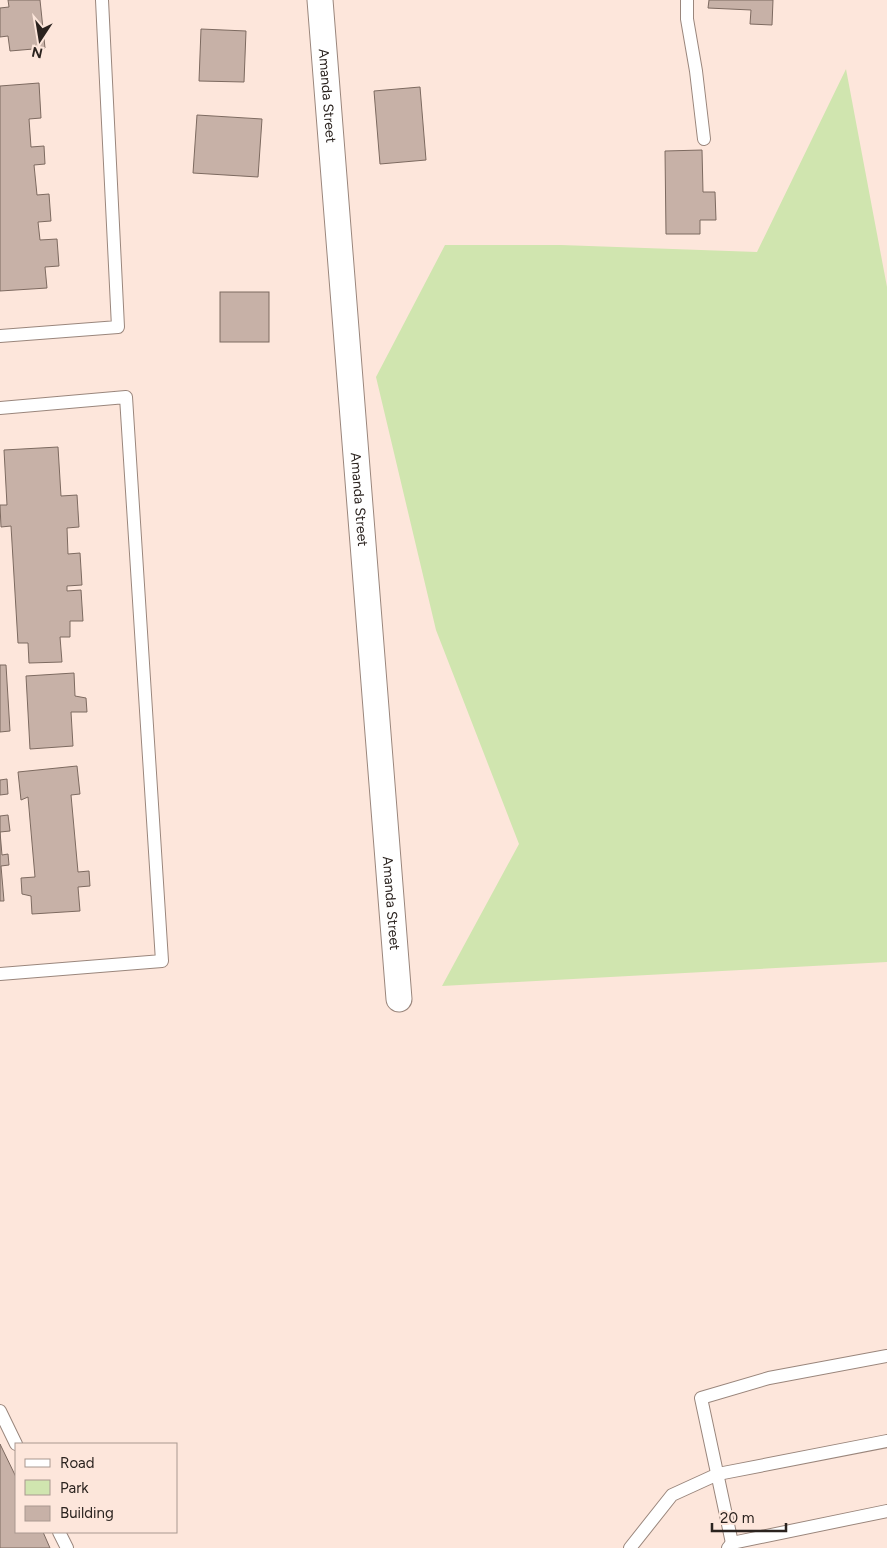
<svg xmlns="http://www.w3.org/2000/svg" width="887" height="1548" font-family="Figtree,sans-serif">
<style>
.green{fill:#d0e5af}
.building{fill:#c7b1a7;stroke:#7d6a60}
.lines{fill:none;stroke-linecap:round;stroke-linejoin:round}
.service-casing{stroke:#9a867c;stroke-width:14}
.minor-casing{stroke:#9a867c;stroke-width:27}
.service{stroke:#fff;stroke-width:12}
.minor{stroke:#fff;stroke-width:25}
.labels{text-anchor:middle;stroke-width:4;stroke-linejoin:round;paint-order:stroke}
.street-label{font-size:14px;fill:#2b231f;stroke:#fde6db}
</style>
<rect width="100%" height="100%" fill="#fde6db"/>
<polygon class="green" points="846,69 887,287 887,962 442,986 519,844 436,630 376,377 445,245 561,245 757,252"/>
<g class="building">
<polygon points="8,0 40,0 45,48 10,51 8,36 0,37 0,8 9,7"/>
<polygon points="709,0 773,0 772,25 750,24 751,10 708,8"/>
<polygon points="201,29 246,31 244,82 199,81"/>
<polygon points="39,83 41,118 29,119 31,147 44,146 45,164 34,165 37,195 49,194 51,221 38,222 40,240 57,239 59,266 45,267 47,288 0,291 0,86"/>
<polygon points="420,87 426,160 380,164 374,91"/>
<polygon points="197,115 262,119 258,177 193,173"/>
<polygon points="702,150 703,192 715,192 716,220 700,220 700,234 666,234 665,151"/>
<rect x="220" y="292" width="49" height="50"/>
<polygon points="58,447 61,496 77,495 79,527 67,528 68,554 80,553 82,585 67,586 67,591 81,590 83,621 70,621 70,637 60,637 62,662 29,663 28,643 18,643 11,526 1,527 0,505 7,505 4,450"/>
<polygon points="0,665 6,665 10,731 0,732"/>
<polygon points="74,673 75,696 86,698 87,712 71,712 73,746 30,749 26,676"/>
<polygon points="77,766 80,794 71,795 78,872 89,871 90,886 78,887 80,911 32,914 31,896 22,894 21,878 35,877 28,797 21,800 18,772"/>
<polygon points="7,779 8,794 0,795 0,780"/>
<polygon points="8,815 10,831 0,832 2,855 8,854 9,865 1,866 4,901 0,901 0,816"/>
<polygon points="0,1444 16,1477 16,1532 43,1532 50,1548 0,1548"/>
</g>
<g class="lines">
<defs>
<g id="service">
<polyline points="687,0 687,19 696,71 704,139"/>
<polyline points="0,336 118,327 102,0"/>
<polyline points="0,408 126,397 162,961 0,974"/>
<polyline points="0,1411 16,1444"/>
<polyline points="59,1532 67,1548"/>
<polyline points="732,1543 701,1398 769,1378 887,1356"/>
<polyline points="630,1548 672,1495 718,1474 887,1441"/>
<polyline points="728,1548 732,1543 887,1511"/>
</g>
<g id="minor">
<path id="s1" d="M320,0L399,999"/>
</g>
</defs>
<use href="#service" class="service-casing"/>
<use href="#minor" class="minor-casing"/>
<use href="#service" class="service"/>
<use href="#minor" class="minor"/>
</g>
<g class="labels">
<g class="street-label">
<text dy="5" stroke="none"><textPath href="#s1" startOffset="96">Amanda Street</textPath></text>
<text dy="5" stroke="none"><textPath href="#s1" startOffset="501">Amanda Street</textPath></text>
<text dy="5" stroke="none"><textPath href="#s1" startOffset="906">Amanda Street</textPath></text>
</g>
</g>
<rect x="15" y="1443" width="162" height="90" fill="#fde6db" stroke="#a99890"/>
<rect x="25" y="1459" width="25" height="8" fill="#ffffff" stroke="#a99890"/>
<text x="60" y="1468" font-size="15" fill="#2b231f">Road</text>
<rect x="25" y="1480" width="25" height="15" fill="#d0e5af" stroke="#a99890"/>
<text x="60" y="1493" font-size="15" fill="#2b231f">Park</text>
<rect x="25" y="1506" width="25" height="15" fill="#c7b1a7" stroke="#a99890"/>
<text x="60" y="1518" font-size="15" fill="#2b231f">Building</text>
<g transform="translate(40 40) rotate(192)" stroke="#fde6db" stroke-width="4" paint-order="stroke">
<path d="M0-4L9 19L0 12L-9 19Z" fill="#2b231f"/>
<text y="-8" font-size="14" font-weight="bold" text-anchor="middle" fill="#2b231f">N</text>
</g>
<path d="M712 1523v8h74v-8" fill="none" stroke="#2b231f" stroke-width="2.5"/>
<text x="720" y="1523" font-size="15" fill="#2b231f" stroke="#fde6db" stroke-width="4" paint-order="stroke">20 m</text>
</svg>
